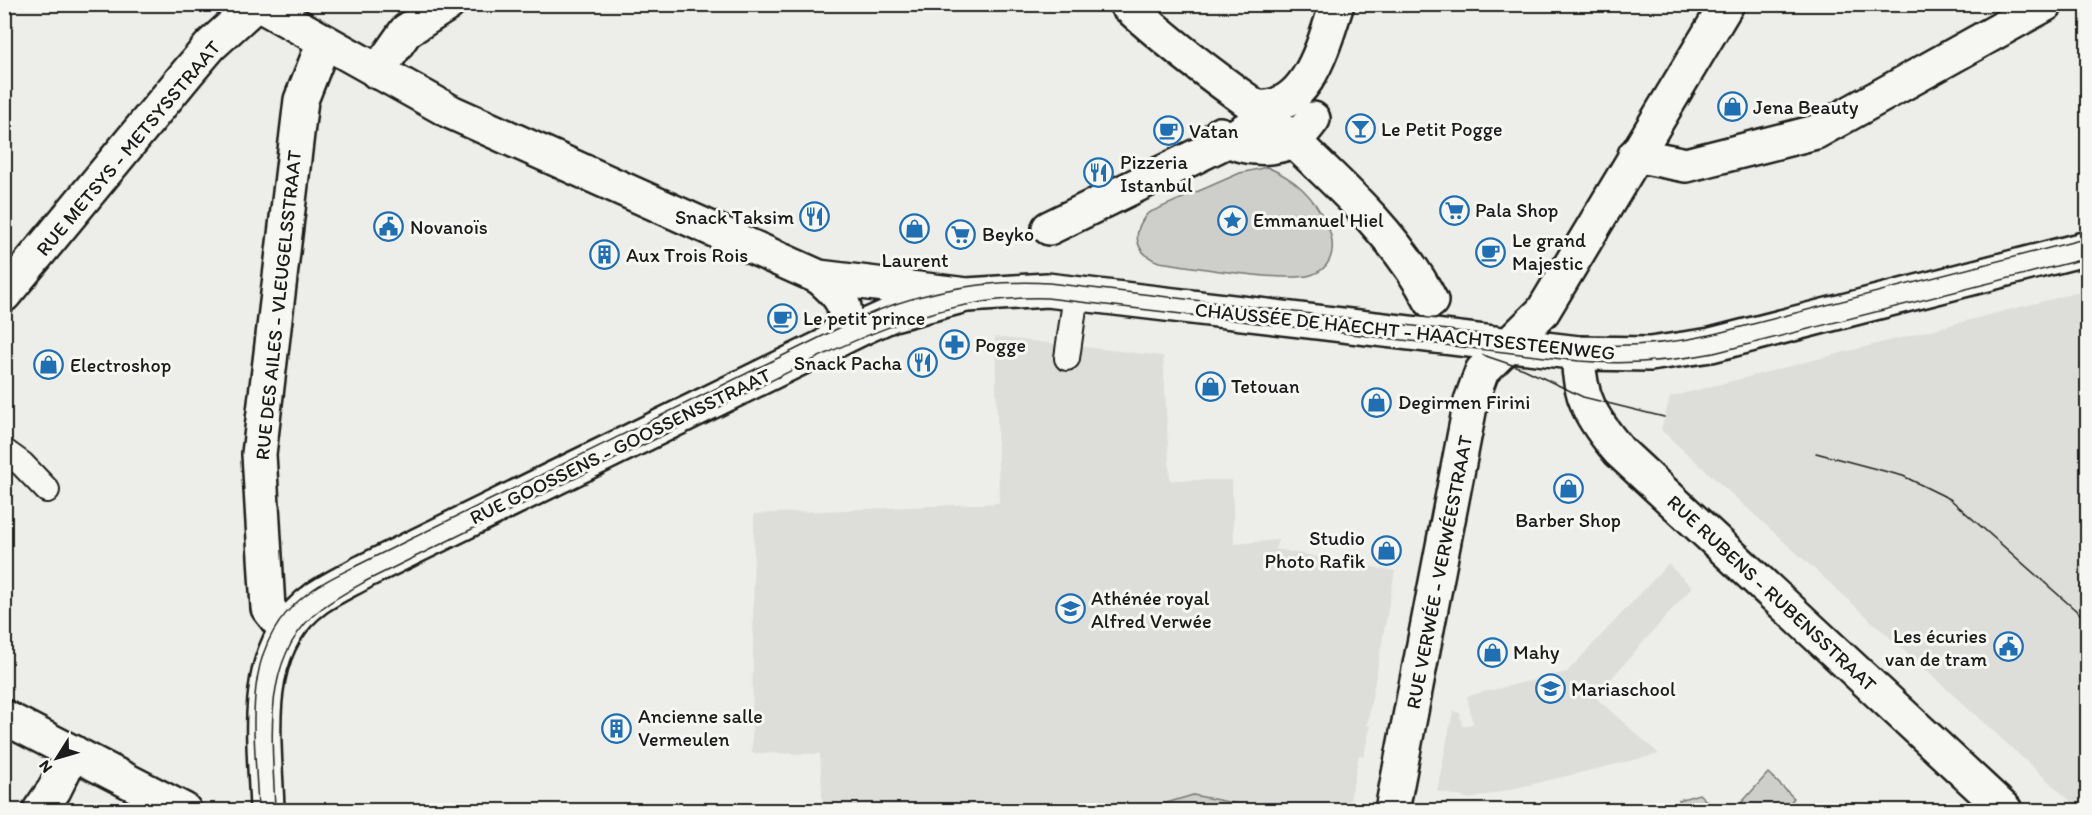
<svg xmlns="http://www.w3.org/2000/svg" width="2092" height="815" font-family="Itim,sans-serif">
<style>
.built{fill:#ddddda}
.green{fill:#cececb;stroke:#757574;stroke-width:1.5}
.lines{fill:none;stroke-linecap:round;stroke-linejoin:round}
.service-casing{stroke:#1c1c1c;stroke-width:28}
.pedestrian-casing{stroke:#1c1c1c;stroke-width:38}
.minor-casing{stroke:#1c1c1c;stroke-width:38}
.tertiary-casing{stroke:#1c1c1c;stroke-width:38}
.service{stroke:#f6f6f2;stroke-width:24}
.pedestrian{stroke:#f6f6f2;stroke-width:33}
.minor{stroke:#f6f6f2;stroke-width:33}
.tertiary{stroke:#f6f6f2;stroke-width:33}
.tram{stroke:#1c1c1c;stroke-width:1.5}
.labels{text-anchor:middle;stroke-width:6;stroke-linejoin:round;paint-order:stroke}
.poi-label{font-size:20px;fill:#1c1c1c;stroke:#f6f6f2;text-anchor:start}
.street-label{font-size:20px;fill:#1c1c1c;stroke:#f6f6f2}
</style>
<rect width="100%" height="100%" fill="#edede9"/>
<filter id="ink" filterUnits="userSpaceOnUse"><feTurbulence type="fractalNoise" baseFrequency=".0167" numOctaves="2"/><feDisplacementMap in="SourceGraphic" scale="12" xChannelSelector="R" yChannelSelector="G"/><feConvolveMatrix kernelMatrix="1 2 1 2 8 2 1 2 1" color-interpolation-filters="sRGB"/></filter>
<g filter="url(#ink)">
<g class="built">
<polygon points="2087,290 2088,810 2080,810 1661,430 1670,397"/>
<polygon points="995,337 1163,356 1170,480 1232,480 1234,544 1278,540 1275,549 1395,571 1367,725 1370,726 1364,756 1359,755 1348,810 1275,810 1193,795 1138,810 823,810 820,754 752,753 754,514 999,503"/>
<polygon points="1668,564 1692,587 1595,697 1659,754 1470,799 1437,791 1453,711 1460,713 1462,726 1473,724 1467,696 1567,672"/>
</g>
<g class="green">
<path d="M1267,167C1295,179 1313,195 1326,223C1336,242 1336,267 1311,275C1285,283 1190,266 1159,262C1134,253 1131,232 1148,213L1240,173Z"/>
<polygon points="1768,773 1794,798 1789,804 1796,810 1735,810"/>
<polygon points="1699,794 1716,810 1682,810 1679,800"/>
<polygon points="1193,795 1259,808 1259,810 1143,810"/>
</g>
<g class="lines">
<defs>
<g id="service">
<polyline points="1067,358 1076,294"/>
<polyline points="4,451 22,464 47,490"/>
</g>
<g id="pedestrian">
<path d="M1264,108L1263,112C1322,170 1393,227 1431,301"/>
<path d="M1220,134C1238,149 1272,152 1293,140C1301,135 1307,127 1313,119"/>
<polyline points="1049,228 1227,141 1248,128 1263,112"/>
</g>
<g id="minor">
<path d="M1126,4C1167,42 1211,75 1256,107C1308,113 1324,42 1337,4"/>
<polyline points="377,72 406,31 448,4"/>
<polyline points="1635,155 1686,165 1816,132 2046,4"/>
<path d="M819,277C845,299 856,314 830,342"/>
<polyline points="4,295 188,72 211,45 256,4"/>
<path d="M1579,353C1577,396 1593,420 1619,451L2005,810"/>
<polyline points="288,627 279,622 268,608 259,454 301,100 324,42"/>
<polyline points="4,717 184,810"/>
<polyline points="40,810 54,790 73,752"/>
<path d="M267,810C265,737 248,647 317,598C332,588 349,580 365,571L864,327L893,314L962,296"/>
<polyline points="1392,810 1471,401 1482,371 1543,311 1727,4"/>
</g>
<polyline id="tertiary" points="258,4 451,112 819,277 967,295 1047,290 1579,353 1650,354 1711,345 2088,248"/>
</defs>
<use href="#service" class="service-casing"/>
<use href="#pedestrian" class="pedestrian-casing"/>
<use href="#minor" class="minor-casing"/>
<use href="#tertiary" class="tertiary-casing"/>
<use href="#service" class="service"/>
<use href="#pedestrian" class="pedestrian"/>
<use href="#minor" class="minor"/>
<use href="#tertiary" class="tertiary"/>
<g class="tram">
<polyline points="1483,355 1524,369 1583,397 1664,417"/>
<polyline points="1816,453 1903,476 1950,499 2088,621"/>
<path d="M258,810C256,737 237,649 303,597C321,582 342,573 362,563L855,320C917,292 981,279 1049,283L1550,342C1605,348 1656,347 1710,335L2088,238"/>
<path d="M275,810C273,742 259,656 321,609C335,598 352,589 368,580C474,528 580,476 686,424C801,368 915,294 1047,298L1579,361C1626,365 1668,362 1714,353L2088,258"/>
</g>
</g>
</g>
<defs>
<symbol id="shop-ring" viewBox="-11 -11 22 22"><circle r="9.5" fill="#f6f6f2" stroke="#1f6fb2" stroke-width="1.5"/><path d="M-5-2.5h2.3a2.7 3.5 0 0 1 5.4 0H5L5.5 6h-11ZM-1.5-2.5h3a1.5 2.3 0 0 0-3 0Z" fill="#1f6fb2"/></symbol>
<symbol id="bar-ring" viewBox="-11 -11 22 22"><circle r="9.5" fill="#f6f6f2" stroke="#1f6fb2" stroke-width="1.5"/><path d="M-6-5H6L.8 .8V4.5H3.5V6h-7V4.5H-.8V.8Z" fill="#1f6fb2"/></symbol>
<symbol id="cafe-ring" viewBox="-11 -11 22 22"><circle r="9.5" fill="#f6f6f2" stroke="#1f6fb2" stroke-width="1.5"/><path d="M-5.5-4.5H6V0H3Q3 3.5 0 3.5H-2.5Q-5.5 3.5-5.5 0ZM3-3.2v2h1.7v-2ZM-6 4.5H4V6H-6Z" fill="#1f6fb2"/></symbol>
<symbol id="restaurant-ring" viewBox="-11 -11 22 22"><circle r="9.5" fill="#f6f6f2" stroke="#1f6fb2" stroke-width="1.5"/><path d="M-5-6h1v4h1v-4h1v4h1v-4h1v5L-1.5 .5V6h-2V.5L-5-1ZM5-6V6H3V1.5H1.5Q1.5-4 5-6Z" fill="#1f6fb2"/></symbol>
<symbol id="supermarket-ring" viewBox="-11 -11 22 22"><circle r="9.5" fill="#f6f6f2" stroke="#1f6fb2" stroke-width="1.5"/><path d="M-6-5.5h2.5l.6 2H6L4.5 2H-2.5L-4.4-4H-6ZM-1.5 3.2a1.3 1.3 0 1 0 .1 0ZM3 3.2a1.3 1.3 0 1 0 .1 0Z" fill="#1f6fb2"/></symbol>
<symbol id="sight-ring" viewBox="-11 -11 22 22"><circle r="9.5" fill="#f6f6f2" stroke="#1f6fb2" stroke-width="1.5"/><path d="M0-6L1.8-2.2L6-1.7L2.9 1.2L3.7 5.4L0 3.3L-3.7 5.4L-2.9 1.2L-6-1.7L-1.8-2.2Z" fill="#1f6fb2"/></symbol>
<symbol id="civic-ring" viewBox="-11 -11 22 22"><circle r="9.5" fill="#f6f6f2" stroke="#1f6fb2" stroke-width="1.5"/><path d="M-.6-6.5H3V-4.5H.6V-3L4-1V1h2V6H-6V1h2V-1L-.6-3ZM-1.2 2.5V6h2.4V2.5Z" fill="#1f6fb2"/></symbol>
<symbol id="building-ring" viewBox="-11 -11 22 22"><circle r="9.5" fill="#f6f6f2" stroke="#1f6fb2" stroke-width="1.5"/><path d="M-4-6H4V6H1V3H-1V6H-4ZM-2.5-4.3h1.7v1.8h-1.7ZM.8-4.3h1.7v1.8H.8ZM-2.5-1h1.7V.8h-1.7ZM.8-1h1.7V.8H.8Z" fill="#1f6fb2"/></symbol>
<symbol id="pharmacy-ring" viewBox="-11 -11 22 22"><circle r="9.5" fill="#f6f6f2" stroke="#1f6fb2" stroke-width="1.5"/><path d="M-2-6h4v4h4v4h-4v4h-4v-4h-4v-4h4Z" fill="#1f6fb2"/></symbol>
<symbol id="school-ring" viewBox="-11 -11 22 22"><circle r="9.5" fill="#f6f6f2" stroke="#1f6fb2" stroke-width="1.5"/><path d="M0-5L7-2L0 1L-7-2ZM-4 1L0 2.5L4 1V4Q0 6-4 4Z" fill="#1f6fb2"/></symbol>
</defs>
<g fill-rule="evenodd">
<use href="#shop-ring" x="1716" y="90" width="33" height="33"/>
<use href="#bar-ring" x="1344" y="112" width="33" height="33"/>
<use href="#cafe-ring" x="1152" y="114" width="33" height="33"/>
<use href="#restaurant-ring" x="1082" y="156" width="33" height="33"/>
<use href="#supermarket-ring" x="1438" y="194" width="33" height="33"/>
<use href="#restaurant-ring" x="798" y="200" width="33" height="33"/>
<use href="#sight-ring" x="1216" y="204" width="33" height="33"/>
<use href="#civic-ring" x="372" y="210" width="33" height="33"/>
<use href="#shop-ring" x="898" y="212" width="33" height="33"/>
<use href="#supermarket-ring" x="944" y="218" width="33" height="33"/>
<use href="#cafe-ring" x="1474" y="236" width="33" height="33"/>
<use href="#building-ring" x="588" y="238" width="33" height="33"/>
<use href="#cafe-ring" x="766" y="302" width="33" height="33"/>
<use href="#pharmacy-ring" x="938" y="328" width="33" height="33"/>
<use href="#restaurant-ring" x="906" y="346" width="33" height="33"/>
<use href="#shop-ring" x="32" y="348" width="33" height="33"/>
<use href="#shop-ring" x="1194" y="370" width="33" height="33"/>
<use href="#shop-ring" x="1360" y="386" width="33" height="33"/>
<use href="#shop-ring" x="1552" y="472" width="33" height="33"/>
<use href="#shop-ring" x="1370" y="534" width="33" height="33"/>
<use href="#school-ring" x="1054" y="592" width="33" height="33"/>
<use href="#civic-ring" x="1992" y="630" width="33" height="33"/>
<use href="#shop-ring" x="1476" y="636" width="33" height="33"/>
<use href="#school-ring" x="1534" y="672" width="33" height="33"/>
<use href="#building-ring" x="600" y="712" width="33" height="33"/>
</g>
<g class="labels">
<g class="poi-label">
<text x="1753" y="114">Jena Beauty</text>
<text x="1381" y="136">Le Petit Pogge</text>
<text x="1189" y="138">Vatan</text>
<text x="1120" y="169">Pizzeria<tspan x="1120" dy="23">Istanbul</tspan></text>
<text x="1475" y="217">Pala Shop</text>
<text x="794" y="224" text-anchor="end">Snack Taksim</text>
<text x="1253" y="227">Emmanuel Hiel</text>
<text x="410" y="234">Novanoïs</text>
<text x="982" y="241">Beyko</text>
<text x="1512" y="247">Le grand<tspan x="1512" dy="23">Majestic</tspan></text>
<text x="626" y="262">Aux Trois Rois</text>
<text x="915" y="267" text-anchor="middle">Laurent</text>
<text x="803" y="325">Le petit prince</text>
<text x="975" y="352">Pogge</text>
<text x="902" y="370" text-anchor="end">Snack Pacha</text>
<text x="70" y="372">Electroshop</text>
<text x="1231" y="393">Tetouan</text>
<text x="1398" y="409">Degirmen Firini</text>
<text x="1568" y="527" text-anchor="middle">Barber Shop</text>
<text x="1365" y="545" text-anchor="end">Studio<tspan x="1365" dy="23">Photo Rafik</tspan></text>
<text x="1091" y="605">Athénée royal<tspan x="1091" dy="23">Alfred Verwée</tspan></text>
<text x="1987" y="643" text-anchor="end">Les écuries<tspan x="1987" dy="23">van de tram</tspan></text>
<text x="1513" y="659">Mahy</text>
<text x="1571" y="696">Mariaschool</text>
<text x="638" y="723">Ancienne salle<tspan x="638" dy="23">Vermeulen</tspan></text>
</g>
<g class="street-label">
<text transform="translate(128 148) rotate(-50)" y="7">RUE METSYS - METSYSSTRAAT</text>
<text transform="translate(278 305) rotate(-84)" y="7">RUE DES AILES - VLEUGELSSTRAAT</text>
<text transform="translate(1405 331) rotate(6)" y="7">CHAUSSÉE DE HAECHT - HAACHTSESTEENWEG</text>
<text transform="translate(620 446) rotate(-26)" y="7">RUE GOOSSENS - GOOSSENSSTRAAT</text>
<text transform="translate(1439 572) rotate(-79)" y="7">RUE VERWÉE - VERWÉESTRAAT</text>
<text transform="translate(1772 593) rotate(43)" y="7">RUE RUBENS - RUBENSSTRAAT</text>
</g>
</g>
<rect width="2092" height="815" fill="none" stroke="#f6f6f2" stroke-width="24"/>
<rect x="12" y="12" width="2068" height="791" fill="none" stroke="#1c1c1c" stroke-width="2" filter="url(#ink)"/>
<g transform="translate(57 758) rotate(233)" stroke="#f6f6f2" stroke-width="4.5" paint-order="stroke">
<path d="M0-4.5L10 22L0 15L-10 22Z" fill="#1c1c1c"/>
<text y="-9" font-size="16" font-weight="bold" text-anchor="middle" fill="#1c1c1c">N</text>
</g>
</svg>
